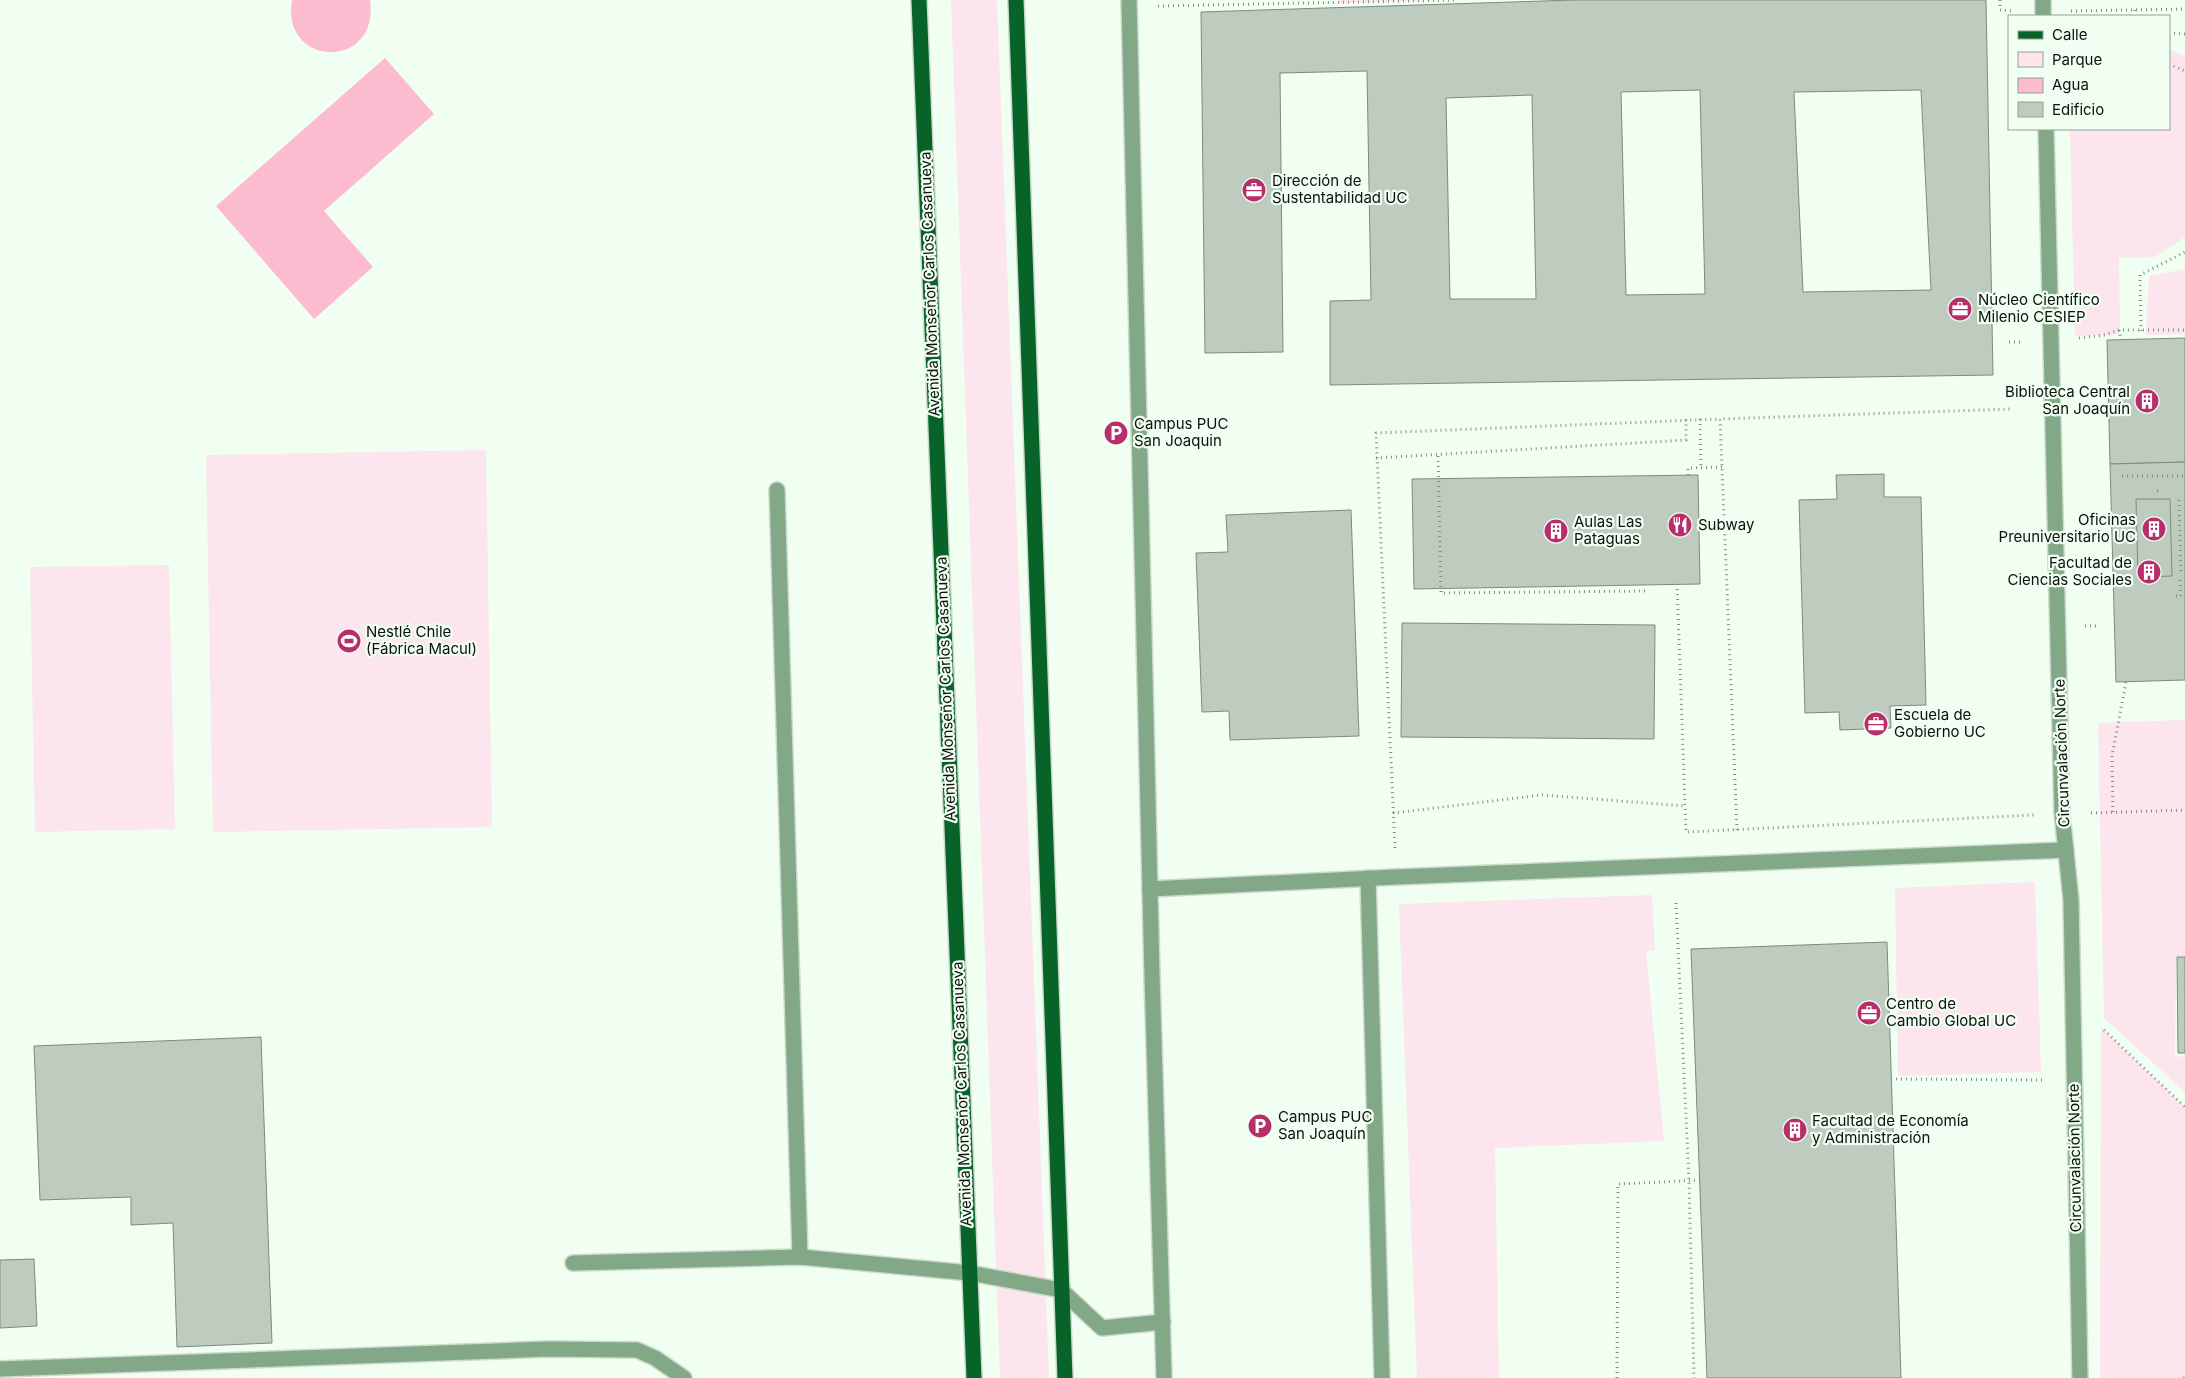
<svg xmlns="http://www.w3.org/2000/svg" width="2185" height="1378" font-family="Inter,sans-serif">
<style>
.green{fill:#fce5ec}
.water{fill:#fdbbcf}
.building{fill:#beccc0;stroke:#7d8b7f;fill-rule:evenodd}
.lines{fill:none;stroke-linecap:round;stroke-linejoin:round}
.minor-casing{stroke:#ccd9cd;stroke-width:18}
.major-casing{stroke:#ccd9cd;stroke-width:18}
.path{stroke:#838e85;stroke-width:3;stroke-dasharray:1 4;stroke-linecap:butt}
.minor{stroke:#82a888;stroke-width:15}
.major{stroke:#086329;stroke-width:15}
.labels{text-anchor:middle;stroke-width:4.5;stroke-linejoin:round;paint-order:stroke}
.poi-label{font-size:15px;fill:#0c110c;stroke:#f0fff2;text-anchor:start}
.street-label{font-size:15px;fill:#0c110c;stroke:#f0fff2}
</style>
<rect width="100%" height="100%" fill="#f0fff2"/>
<g class="green">
<polygon points="951,0 997,0 1049,1378 1000,1378"/>
<polygon points="1339,0 1436,0 1339,3"/>
<polygon points="2169,49 2185,56 2185,237 2155,257 2119,258 2120,334 2075,336 2070,129 2169,129"/>
<polygon points="2185,269 2185,334 2146,335 2149,276"/>
<polygon points="486,450 492,827 213,832 206,455"/>
<polygon points="169,565 175,829 35,832 30,567"/>
<polygon points="2185,720 2185,956 2176,957 2175,1056 2185,1057 2185,1092 2104,1018 2098,723"/>
<polygon points="2035,882 2041,1072 1898,1076 1895,888"/>
<polygon points="1652,895 1655,950 1646,951 1664,1141 1495,1148 1499,1378 1417,1378 1399,904"/>
<polygon points="2101,1027 2185,1107 2185,1378 2100,1378"/>
</g>
<g class="water">
<path d="M292,0H370C380,71 280,68 292,0Z"/>
<polygon points="385,58 434,114 324,211 373,267 314,319 216,206"/>
</g>
<g class="building">
<path d="M1574,0H1986L1993,375L1330,385V301L1371,300L1367,71L1280,73L1283,352L1205,353L1201,12ZM1700,90L1705,294L1626,295L1621,92ZM1921,90L1931,290L1803,292L1794,92ZM1532,95L1536,299H1450L1446,98Z"/>
<polygon points="2185,338 2185,462 2110,464 2107,340"/>
<polygon points="2185,462 2185,680 2116,682 2110,464"/>
<polygon points="1884,474 1884,497 1921,497 1926,705 1890,706 1891,728 1840,730 1839,712 1805,713 1799,500 1837,499 1836,475"/>
<polygon points="1698,475 1700,584 1414,589 1412,479"/>
<polygon points="2136,499 2170,499 2172,576 2138,577"/>
<polygon points="1351,510 1359,736 1230,740 1229,711 1202,712 1196,553 1228,552 1226,515"/>
<polygon points="1402,623 1655,625 1654,739 1401,737"/>
<polygon points="1887,942 1901,1378 1707,1378 1691,949"/>
<polygon points="2177,957 2185,957 2185,1053 2178,1053"/>
<polygon points="261,1037 272,1343 177,1347 173,1223 131,1225 131,1197 40,1200 34,1046"/>
<polygon points="34,1259 37,1326 0,1328 0,1260"/>
</g>
<g class="lines">
<defs>
<g id="minor">
<polyline points="1129,0 1152,975 1164,1378"/>
<polyline points="2043,0 2043,16"/>
<polyline points="2046,129 2062,813 2071,900 2080,1378"/>
<polyline points="777,490 800,1257"/>
<polyline points="1368,878 1382,1378"/>
<polyline points="1150,889 1396,877 2066,850"/>
<polyline points="573,1263 800,1257 970,1273 1061,1290 1102,1328 1163,1322"/>
<polyline points="0,1369 548,1349 637,1350 655,1358 684,1378"/>
</g>
<g id="major">
<polyline points="919,0 974,1378"/>
<polyline points="1016,0 1065,1378"/>
</g>
</defs>
<use href="#minor" class="minor-casing"/>
<use href="#major" class="major-casing"/>
<g class="path">
<polyline points="2000,0 2000,10 2012,11 2012,13"/>
<polyline points="1158,6 1457,0"/>
<polyline points="2071,11 2185,9"/>
<polyline points="2135,16 2135,10"/>
<polyline points="2169,33 2185,34"/>
<polyline points="2169,64 2185,71"/>
<polyline points="2119,330 2121,339"/>
<polyline points="2141,331 2140,275 2185,252"/>
<polyline points="2079,338 2105,335 2119,330 2185,330"/>
<polyline points="2009,342 2023,342"/>
<polyline points="1700,419 1701,468"/>
<polyline points="1438,456 1441,593 1646,591"/>
<polyline points="1376,458 1686,440 1686,419"/>
<polyline points="1688,475 1688,468 1722,467"/>
<polyline points="2122,476 2185,476"/>
<polyline points="2157,491 2162,491"/>
<polyline points="2179,500 2181,575"/>
<polyline points="1677,584 1686,832 2034,815"/>
<polyline points="2176,596 2181,596 2180,580"/>
<polyline points="2085,626 2097,626"/>
<polyline points="2113,812 2112,756 2126,682"/>
<polyline points="1393,813 1542,795 1685,806"/>
<polyline points="2091,813 2185,810"/>
<polyline points="1737,830 1720,419 2010,409"/>
<polyline points="1395,848 1376,433 1720,419"/>
<polyline points="1676,903 1689,1181 1694,1378"/>
<polyline points="2104,1030 2185,1107"/>
<polyline points="1891,1079 2046,1080"/>
<polyline points="1617,1378 1618,1184 1700,1180"/>
<polyline points="2184,1378 2185,1376"/>
</g>
<use href="#minor" class="minor"/>
<use href="#major" class="major"/>
</g>
<defs>
<symbol id="office-disc" viewBox="-11 -11 22 22"><circle r="9.5" fill="#b82e6b" stroke="#f0fff2"/><path d="M-6-3h4V-5.5h4V-3h4V5H-6ZM-1-4.5V-3h2v-1.5ZM-6 0V1H6V0Z" fill="#fff"/></symbol>
<symbol id="building-disc" viewBox="-11 -11 22 22"><circle r="9.5" fill="#b82e6b" stroke="#f0fff2"/><path d="M-4-6H4V6H1V3H-1V6H-4ZM-2.5-4.3h1.7v1.8h-1.7ZM.8-4.3h1.7v1.8H.8ZM-2.5-1h1.7V.8h-1.7ZM.8-1h1.7V.8H.8Z" fill="#fff"/></symbol>
<symbol id="parking-disc" viewBox="-11 -11 22 22"><circle r="9.5" fill="#b82e6b" stroke="#f0fff2"/><path d="M-3.5-5.5H1a3.5 3.5 0 0 1 0 7H-1V5.5H-3.5ZM-1-3.4V-.6H.8a1.4 1.4 0 0 0 0-2.8Z" fill="#fff"/></symbol>
<symbol id="restaurant-disc" viewBox="-11 -11 22 22"><circle r="9.5" fill="#b82e6b" stroke="#f0fff2"/><path d="M-5-6h1v4h1v-4h1v4h1v-4h1v5L-1.5 .5V6h-2V.5L-5-1ZM5-6V6H3V1.5H1.5Q1.5-4 5-6Z" fill="#fff"/></symbol>
<symbol id="stadium-disc" viewBox="-11 -11 22 22"><circle r="9.5" fill="#b82e6b" stroke="#f0fff2"/><path d="M0-5a6.5 5 0 1 0 0 10a6.5 5 0 1 0 0-10ZM-3.5-1.8h7v3.6h-7Z" fill="#fff"/></symbol>
</defs>
<g fill-rule="evenodd">
<use href="#office-disc" x="1240" y="176" width="28" height="28"/>
<use href="#office-disc" x="1946" y="295" width="28" height="28"/>
<use href="#building-disc" x="2133" y="387" width="28" height="28"/>
<use href="#parking-disc" x="1102" y="419" width="28" height="28"/>
<use href="#restaurant-disc" x="1666" y="511" width="28" height="28"/>
<use href="#building-disc" x="2140" y="515" width="28" height="28"/>
<use href="#building-disc" x="1542" y="517" width="28" height="28"/>
<use href="#building-disc" x="2135" y="558" width="28" height="28"/>
<use href="#stadium-disc" x="335" y="627" width="28" height="28"/>
<use href="#office-disc" x="1862" y="710" width="28" height="28"/>
<use href="#office-disc" x="1855" y="999" width="28" height="28"/>
<use href="#parking-disc" x="1246" y="1112" width="28" height="28"/>
<use href="#building-disc" x="1781" y="1116" width="28" height="28"/>
</g>
<g class="labels">
<g class="poi-label">
<text x="1272" y="186">Dirección de<tspan x="1272" dy="17">Sustentabilidad UC</tspan></text>
<text x="1978" y="305">Núcleo Científico<tspan x="1978" dy="17">Milenio CESIEP</tspan></text>
<text x="2130" y="397" text-anchor="end">Biblioteca Central<tspan x="2130" dy="17">San Joaquín</tspan></text>
<text x="1134" y="429">Campus PUC<tspan x="1134" dy="17">San Joaquin</tspan></text>
<text x="2136" y="525" text-anchor="end">Oficinas<tspan x="2136" dy="17">Preuniversitario UC</tspan></text>
<text x="1574" y="527">Aulas Las<tspan x="1574" dy="17">Pataguas</tspan></text>
<text x="1698" y="530">Subway</text>
<text x="2132" y="568" text-anchor="end">Facultad de<tspan x="2132" dy="17">Ciencias Sociales</tspan></text>
<text x="366" y="637">Nestlé Chile<tspan x="366" dy="17">(Fábrica Macul)</tspan></text>
<text x="1894" y="720">Escuela de<tspan x="1894" dy="17">Gobierno UC</tspan></text>
<text x="1886" y="1009">Centro de<tspan x="1886" dy="17">Cambio Global UC</tspan></text>
<text x="1278" y="1122">Campus PUC<tspan x="1278" dy="17">San Joaquín</tspan></text>
<text x="1812" y="1126">Facultad de Economía<tspan x="1812" dy="17">y Administración</tspan></text>
</g>
<g class="street-label">
<text transform="translate(930 284) rotate(-92)" y="5">Avenida Monseñor Carlos Casanueva</text>
<text transform="translate(946 689) rotate(-92)" y="5">Avenida Monseñor Carlos Casanueva</text>
<text transform="translate(2062 753) rotate(-92)" y="5">Circunvalación Norte</text>
<text transform="translate(962 1094) rotate(-92)" y="5">Avenida Monseñor Carlos Casanueva</text>
<text transform="translate(2075 1158) rotate(-91)" y="5">Circunvalación Norte</text>
</g>
</g>
<rect x="2008" y="15" width="162" height="115" fill="#f0fff2" stroke="#95a096"/>
<rect x="2018" y="31" width="25" height="8" fill="#086329" stroke="#95a096"/>
<text x="2052" y="40" font-size="15" fill="#0c110c">Calle</text>
<rect x="2018" y="52" width="25" height="15" fill="#fce5ec" stroke="#95a096"/>
<text x="2052" y="65" font-size="15" fill="#0c110c">Parque</text>
<rect x="2018" y="78" width="25" height="15" fill="#fdbbcf" stroke="#95a096"/>
<text x="2052" y="90" font-size="15" fill="#0c110c">Agua</text>
<rect x="2018" y="102" width="25" height="15" fill="#beccc0" stroke="#95a096"/>
<text x="2052" y="115" font-size="15" fill="#0c110c">Edificio</text>
</svg>
